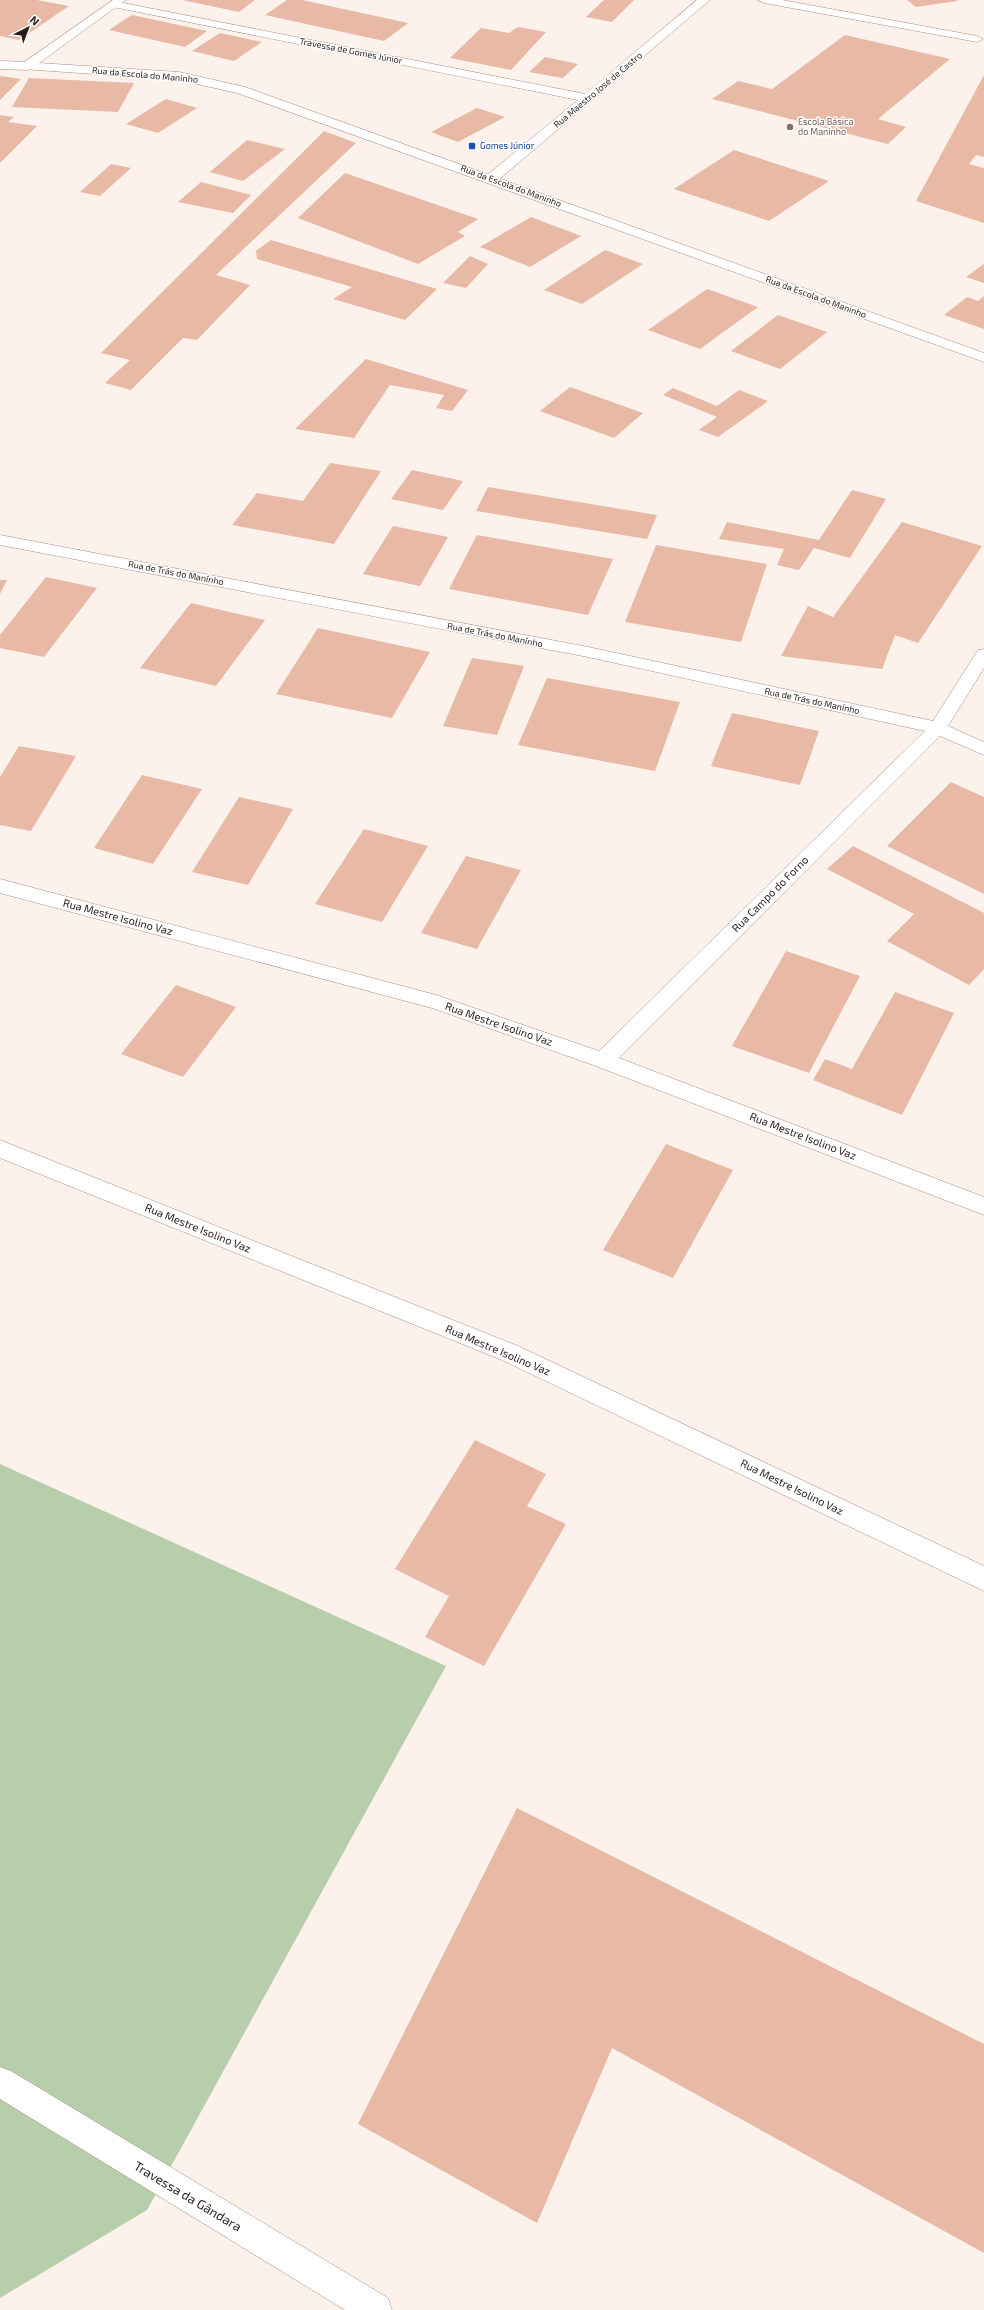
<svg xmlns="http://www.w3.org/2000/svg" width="984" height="2310" font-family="'Exo 2',sans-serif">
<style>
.green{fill:#b7ceaa}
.building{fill:#e8b9a5}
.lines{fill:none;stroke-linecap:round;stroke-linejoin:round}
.minor-casing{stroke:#a88d81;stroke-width:1}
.major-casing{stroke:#a88d81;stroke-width:1}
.minor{fill:#fff;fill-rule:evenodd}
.major{fill:#fff;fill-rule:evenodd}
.education-dot{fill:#8d6e63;stroke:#fff;stroke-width:1.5}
.transit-dot{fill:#1a4fb4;stroke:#fff;stroke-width:1.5}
.labels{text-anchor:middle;stroke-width:3;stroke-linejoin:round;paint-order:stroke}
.far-street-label{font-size:9px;fill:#271c18;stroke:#fff}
.far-education-label{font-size:9px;fill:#785e54;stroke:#fff;text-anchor:start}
.far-transit-label{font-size:9px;fill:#164399;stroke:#fff;text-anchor:start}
.street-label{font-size:11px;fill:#271c18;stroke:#fff}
.near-street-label{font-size:13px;fill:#271c18;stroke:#fff}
</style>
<rect width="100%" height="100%" fill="#fdf1ec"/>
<polygon class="green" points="0,1464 446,1666 147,2210 0,2298"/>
<g class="building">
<polygon points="0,0 37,0 69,6 19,40 0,36"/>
<polygon points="182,0 255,0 239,12"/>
<polygon points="287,0 302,0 408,23 384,41 265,15"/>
<polygon points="604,0 634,0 612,22 586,17"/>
<polygon points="907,0 957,0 957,1 916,7"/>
<polygon points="132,15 207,31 185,47 109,30"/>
<polygon points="518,27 546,32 511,70 450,58 481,28 509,33"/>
<polygon points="220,33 262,42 234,61 192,51"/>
<polygon points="845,35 950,59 878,119 906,127 888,144 712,99 738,81 772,89"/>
<polygon points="545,57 578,64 563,78 529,72"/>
<polygon points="984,75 984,157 976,155 969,164 984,168 984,223 916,201"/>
<polygon points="0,76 21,79 0,100"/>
<polygon points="29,78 134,83 118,112 12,107"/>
<polygon points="166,99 197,108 158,133 126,124"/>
<polygon points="477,108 505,117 458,142 431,132"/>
<polygon points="0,115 14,117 8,122 37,126 0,163"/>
<polygon points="324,131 356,143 216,275 250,285 197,340 183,338 131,390 105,383 130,360 101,353"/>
<polygon points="247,140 285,149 243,181 210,172"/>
<polygon points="734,150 829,181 769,221 674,189"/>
<polygon points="111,164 131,168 100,196 80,192"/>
<polygon points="345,173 478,219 458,232 465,236 418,264 298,218"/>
<polygon points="201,182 251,195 233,213 178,202"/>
<polygon points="531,217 581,236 530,267 480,247"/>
<polygon points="271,240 437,289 405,320 333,299 352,287 257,259 256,251"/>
<polygon points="605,250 643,264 582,304 544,290"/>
<polygon points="470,256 488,264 466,288 443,283"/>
<polygon points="984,264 984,283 966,277"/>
<polygon points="707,289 758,307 700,349 648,330"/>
<polygon points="984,296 984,329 944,315 967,297 978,301"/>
<polygon points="778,315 827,332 780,369 731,351"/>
<polygon points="366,359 468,390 452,411 436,408 444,395 390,385 354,438 295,429"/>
<polygon points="570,387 643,413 614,438 540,411"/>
<polygon points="673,388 717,406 739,390 768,401 718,437 699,430 717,417 663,395"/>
<polygon points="330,463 381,471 334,544 232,525 257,493 303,501"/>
<polygon points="412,470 463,481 443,510 391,499"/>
<polygon points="488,487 657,515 647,539 476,511"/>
<polygon points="852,490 886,499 850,558 814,548 799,570 777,565 784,549 719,539 727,522 819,540"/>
<polygon points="902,522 982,546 918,643 895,635 882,669 781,656 808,606 833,617"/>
<polygon points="393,526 448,537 420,586 363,574"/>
<polygon points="477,535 613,559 588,615 449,589"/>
<polygon points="656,545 767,564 741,642 625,622"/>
<polygon points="46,577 97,588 44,657 0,648 0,635"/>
<polygon points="0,580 7,580 0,594"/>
<polygon points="191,603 265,620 216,686 140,668"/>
<polygon points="318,628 430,652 392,718 276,694"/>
<polygon points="472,658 524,666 497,735 443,726"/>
<polygon points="547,678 680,702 655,771 518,745"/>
<polygon points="732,713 819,731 800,785 711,766"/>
<polygon points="19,746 76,756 31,831 0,825 0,777"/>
<polygon points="142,775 202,789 153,864 94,848"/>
<polygon points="951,782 984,797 984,894 887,846"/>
<polygon points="239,797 293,809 248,885 192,872"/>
<polygon points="364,829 428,846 382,922 315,904"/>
<polygon points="853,846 984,913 984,969 969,985 887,941 914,914 827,869"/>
<polygon points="466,856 521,870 477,949 421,933"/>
<polygon points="786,951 860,976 809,1073 732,1046"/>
<polygon points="176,985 236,1007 183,1077 121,1054"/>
<polygon points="895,992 954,1013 902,1115 813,1080 825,1059 852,1069"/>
<polygon points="666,1144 733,1170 673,1278 603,1250"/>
<polygon points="475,1440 546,1474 527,1506 566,1524 484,1666 425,1637 449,1596 395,1569"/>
<polygon points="517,1808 984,2044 984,2253 612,2048 537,2223 358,2124"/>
</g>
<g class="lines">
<defs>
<g id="minor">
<polygon points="697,0 710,0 496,182 491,183 485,179 486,176 578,100 113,7 107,4 113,1 585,94"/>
<polygon points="758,0 782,0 977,36 983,39 977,42 764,3"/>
<polygon points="0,61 27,62 33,66 27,70 0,69"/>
<polygon points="0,535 588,647 933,721 978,650 984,649 984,668 948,726 984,742 984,755 940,736 619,1058 984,1197 984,1215 596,1066 432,1008 0,893 0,879 436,995 599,1051 925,731 588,657 0,545"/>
<polygon points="0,1140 518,1346 984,1566 984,1591 502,1360 0,1158"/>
<polygon points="0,2067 11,2071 388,2298 392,2310 345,2310 0,2099"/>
</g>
<polygon id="major" points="113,0 126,0 39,63 179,72 245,87 984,353 984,362 237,93 179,80 23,69 21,66 23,63"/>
</defs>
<use href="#minor" class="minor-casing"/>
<use href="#major" class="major-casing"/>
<use href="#minor" class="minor"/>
<use href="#major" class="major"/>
</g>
<circle class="education-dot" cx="790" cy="127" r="4"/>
<rect class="transit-dot" x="468" y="142" width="8" height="8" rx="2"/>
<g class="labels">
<g class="far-street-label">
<text transform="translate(351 51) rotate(11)" y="3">Travessa de Gomes Júnior</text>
<text transform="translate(145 75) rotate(5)" y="3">Rua da Escola do Maninho</text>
<text transform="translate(598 90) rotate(-40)" y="3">Rua Maestro José de Castro</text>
<text transform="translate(511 186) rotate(20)" y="3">Rua da Escola do Maninho</text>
<text transform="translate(816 297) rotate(20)" y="3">Rua da Escola do Maninho</text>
<text transform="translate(176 573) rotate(11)" y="3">Rua de Trás do Manínho</text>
<text transform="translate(495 635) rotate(11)" y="3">Rua de Trás do Manínho</text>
<text transform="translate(812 701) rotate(12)" y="3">Rua de Trás do Manínho</text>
</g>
<g class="far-education-label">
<text x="798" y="125">Escola Básica<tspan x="798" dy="10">do Maninho</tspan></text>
</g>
<g class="far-transit-label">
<text x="480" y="149">Gomes Júnior</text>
</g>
<g class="street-label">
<text transform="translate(770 894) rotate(-45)" y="4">Rua Campo do Forno</text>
<text transform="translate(118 917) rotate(15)" y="4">Rua Mestre Isolino Vaz</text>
<text transform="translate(499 1024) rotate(19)" y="4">Rua Mestre Isolino Vaz</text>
<text transform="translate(803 1136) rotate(21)" y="4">Rua Mestre Isolino Vaz</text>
<text transform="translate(198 1228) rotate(22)" y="4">Rua Mestre Isolino Vaz</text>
<text transform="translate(498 1350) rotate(23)" y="4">Rua Mestre Isolino Vaz</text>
<text transform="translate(792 1487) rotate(26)" y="4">Rua Mestre Isolino Vaz</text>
</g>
<g class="near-street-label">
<text transform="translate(188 2196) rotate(31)" y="5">Travessa da Gândara</text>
</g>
</g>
<g transform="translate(28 28) rotate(42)" stroke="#ffffff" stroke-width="3" paint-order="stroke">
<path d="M0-3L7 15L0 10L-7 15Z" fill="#271c18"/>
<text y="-6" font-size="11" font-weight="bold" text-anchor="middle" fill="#271c18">N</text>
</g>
</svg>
